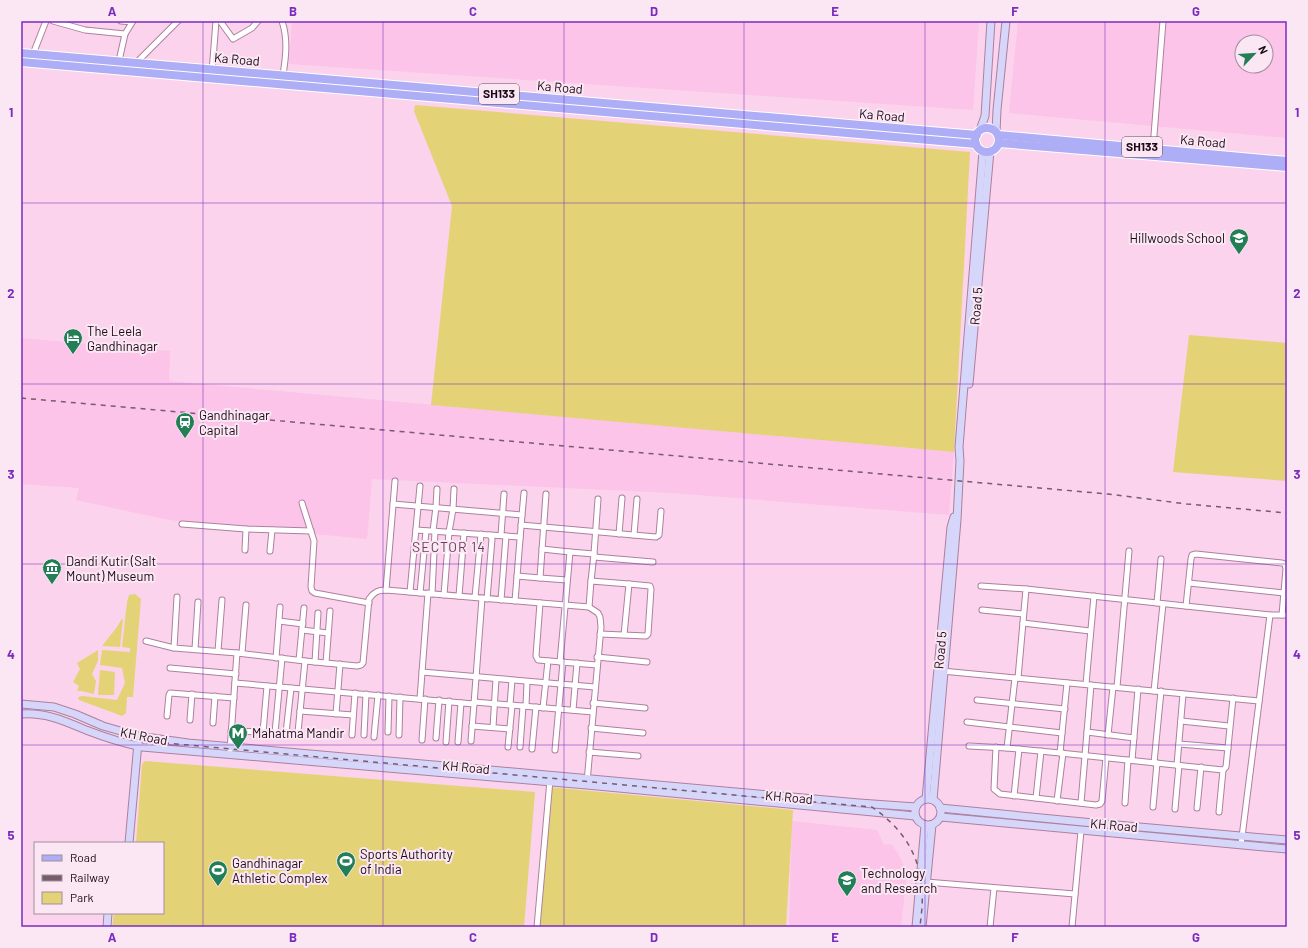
<svg xmlns="http://www.w3.org/2000/svg" width="1308" height="948" font-family="Barlow,sans-serif">
<style>
.built{fill:#fcc4e9;fill-rule:evenodd}
.green{fill:#e3d376}
.lines{fill:none;stroke-linecap:round;stroke-linejoin:round}
.street-casing{stroke:#ad809e;stroke-width:7}
.secondary-casing{stroke:#ad809e;stroke-width:9}
.primary-casing{stroke:#fff;stroke-width:10}
.street{stroke:#fff;stroke-width:5}
.secondary{stroke:#d6d6fa;stroke-width:7}
.primary{stroke:#adaef5;stroke-width:8}
.rail{stroke:#765c6d;stroke-width:1.5;stroke-dasharray:5 5;stroke-linecap:butt}
.grid{fill:none;stroke:#7b2cbf;stroke-width:1;stroke-opacity:0.55}
.labels{text-anchor:middle;stroke-width:4;stroke-linejoin:round;paint-order:stroke}
.shield{fill:#fbe7f4;stroke:#5e4c59;stroke-width:1}
.shield-label{font-size:12px;font-weight:bold;fill:#1b0a16}
.street-label{font-size:13px;fill:#1b0a16;stroke:#fbe7f4}
.poi-label{font-size:13px;fill:#1b0a16;stroke:#fbe7f4;text-anchor:start}
.neighbourhood-label{font-size:14px;letter-spacing:1px;fill:#69405c;stroke:#fbe7f4}
.neatline{fill:none;stroke:#7b2cbf;stroke-width:1.5}
.grid-label{font-size:13px;text-anchor:middle;font-weight:bold;fill:#7b2cbf}
</style>
<rect width="100%" height="100%" fill="#fbd3ec"/>
<g class="built">
<polygon points="292,21 979,21 973,110 289,64"/>
<path d="M1018,21H1287V138L1009,113ZM1242,42H1266V66H1242Z"/>
<polygon points="21,338 170,351 169,381 954,452 949,515 671,493 372,479 367,539 169,520 76,500 79,488 21,484"/>
<polygon points="792,821 877,830 884,845 891,844 898,853 907,873 901,927 789,927"/>
</g>
<g class="green">
<polygon points="415,105 970,152 954,452 431,405 452,206 414,111"/>
<polygon points="1189,335 1287,343 1287,481 1173,472"/>
<polygon points="135,594 141,599 133,697 127,697 126,713 122,716 79,700 78,697 83,696 117,700 125,683 122,668 100,665 102,650 130,652 130,648 122,647 127,602 129,595"/>
<polygon points="123,619 120,647 102,646 117,627 121,620"/>
<polygon points="98,650 98,661 92,674 96,681 94,694 81,691 77,691 79,686 73,682 80,669 77,663"/>
<polygon points="100,670 115,672 114,695 98,695"/>
<polygon points="145,761 535,792 524,927 112,927 114,913 163,913 163,843 136,843 142,764"/>
<polygon points="548,787 793,810 786,927 536,927"/>
</g>
<g class="lines">
<defs>
<g id="street">
<polyline points="53,21 85,30 125,34"/>
<polyline points="121,21 132,22"/>
<polyline points="220,21 233,39 252,28 258,21"/>
<path d="M282,21C288,39 286,56 283,75"/>
<polyline points="33,54 46,21"/>
<polyline points="119,61 125,34 133,21"/>
<polyline points="136,63 178,21"/>
<polyline points="212,72 216,21"/>
<polyline points="1153,148 1163,21"/>
<polyline points="302,503 314,541 311,587 312,591 315,593 369,603"/>
<polyline points="393,504 522,515 515,601"/>
<polyline points="522,515 524,493"/>
<polyline points="182,524 246,529 311,531"/>
<polyline points="521,525 656,537 659,535 661,511"/>
<polyline points="416,530 490,535 492,539 487,599"/>
<polyline points="433,531 436,507 437,489"/>
<polyline points="619,534 622,498"/>
<polyline points="490,535 520,537"/>
<polyline points="501,535 504,494"/>
<polyline points="634,535 637,499"/>
<polyline points="542,549 570,552"/>
<polyline points="245,550 246,529"/>
<polyline points="270,551 272,530"/>
<polyline points="594,554 598,499"/>
<polyline points="594,557 653,562"/>
<polyline points="517,576 540,578 546,494"/>
<polyline points="540,578 567,580"/>
<polyline points="1189,583 1284,593"/>
<polyline points="981,586 1026,589 1018,678"/>
<polyline points="1026,589 1270,615"/>
<polyline points="386,590 395,481"/>
<polyline points="410,592 420,486"/>
<polyline points="420,593 426,531"/>
<polyline points="432,594 435,531"/>
<polyline points="444,595 449,532 453,509 454,489"/>
<polyline points="459,596 464,533"/>
<polyline points="177,597 174,648 237,653"/>
<polyline points="475,597 481,534"/>
<polyline points="501,600 506,536"/>
<polyline points="540,603 536,656 538,660 597,665"/>
<polyline points="1157,603 1161,559"/>
<polyline points="1186,606 1191,559 1192,555 1196,554 1282,563 1285,564 1286,569 1282,615"/>
<polyline points="589,607 591,581 629,584"/>
<polyline points="982,610 1023,614"/>
<polyline points="279,621 303,624"/>
<polyline points="1023,623 1090,631"/>
<polyline points="302,630 328,633"/>
<polyline points="600,634 646,636 648,634 651,589 650,586 629,584 624,635"/>
<polyline points="146,641 174,648"/>
<polyline points="195,649 198,602"/>
<polyline points="218,651 222,600"/>
<polyline points="242,653 246,605"/>
<polyline points="597,657 647,662"/>
<polyline points="276,658 280,607"/>
<polyline points="299,660 304,608"/>
<polyline points="315,662 318,613"/>
<polyline points="560,662 570,552 594,554 591,581"/>
<polyline points="326,663 330,611"/>
<polyline points="170,668 236,674"/>
<polyline points="942,671 1259,701"/>
<polyline points="422,672 595,687"/>
<polyline points="1015,678 1007,748 1060,753 1067,683"/>
<polyline points="235,683 474,704 471,741"/>
<polyline points="1086,684 1094,596"/>
<polyline points="1117,687 1129,551"/>
<polyline points="1154,691 1163,604"/>
<polyline points="420,699 428,593"/>
<polyline points="977,700 1065,709"/>
<polyline points="474,702 593,712"/>
<polyline points="593,703 645,708"/>
<polyline points="474,704 482,598"/>
<polyline points="510,705 512,680"/>
<polyline points="526,706 527,682"/>
<polyline points="543,708 548,661"/>
<polyline points="573,710 577,663"/>
<polyline points="300,711 353,715"/>
<polyline points="336,714 340,664"/>
<polyline points="167,716 169,695 170,693 234,698"/>
<polyline points="190,720 192,694"/>
<polyline points="1181,721 1229,726"/>
<polyline points="967,722 1062,733"/>
<polyline points="213,723 215,696"/>
<polyline points="472,726 510,729"/>
<polyline points="493,727 496,679"/>
<polyline points="591,728 643,733"/>
<polyline points="231,731 293,733 298,732 305,661"/>
<polyline points="263,732 267,686"/>
<polyline points="388,732 389,696"/>
<polyline points="1087,732 1134,738"/>
<polyline points="275,733 282,658"/>
<polyline points="286,733 291,688"/>
<polyline points="352,735 355,693"/>
<polyline points="364,735 366,694"/>
<polyline points="399,735 400,697"/>
<polyline points="1108,735 1113,687"/>
<polyline points="374,737 378,695"/>
<polyline points="436,738 439,700"/>
<polyline points="422,740 425,699"/>
<polyline points="446,742 449,701"/>
<polyline points="458,742 461,703"/>
<polyline points="1179,744 1228,748"/>
<polyline points="969,746 1007,748"/>
<polyline points="508,747 512,706"/>
<polyline points="520,747 523,706"/>
<polyline points="996,747 994,789 1000,794 1096,805 1100,804 1102,801 1106,758"/>
<polyline points="532,749 536,707"/>
<path d="M230,750L237,653L305,661L357,666L361,665L363,663L369,599C374,592 378,590 386,590L589,607L598,613L600,617L601,627L587,782"/>
<polyline points="555,750 563,662"/>
<polyline points="589,752 638,756"/>
<polyline points="1060,753 1223,770 1219,812"/>
<polyline points="1132,760 1138,689"/>
<polyline points="1154,763 1161,691"/>
<polyline points="1177,765 1183,694"/>
<polyline points="1223,770 1226,767 1233,698"/>
<polyline points="1014,796 1019,749"/>
<polyline points="1036,798 1041,751"/>
<polyline points="1057,801 1063,753"/>
<polyline points="1081,803 1091,685"/>
<polyline points="1125,803 1128,760"/>
<polyline points="1153,807 1157,763"/>
<polyline points="1197,808 1201,767"/>
<polyline points="1175,809 1179,765"/>
<polyline points="1241,845 1270,615 1287,615"/>
<polyline points="926,882 1075,894"/>
<polyline points="537,927 550,780"/>
<polyline points="990,927 994,888"/>
<polyline points="1072,927 1081,831"/>
</g>
<g id="secondary">
<polyline points="980,130 985,116 991,21"/>
<polyline points="996,132 997,110 1006,21"/>
<polyline points="969,384 990,151"/>
<polyline points="21,704 54,707 75,714 103,726 138,736 188,743 859,803 916,807"/>
<path d="M21,714C45,712 65,721 86,730C104,737 123,743 142,747L587,785L915,816"/>
<circle cx="928" cy="812" r="13"/>
<polyline points="926,799 951,527 954,517"/>
<polyline points="933,800 957,520 960,461 959,447 983,151"/>
<polyline points="940,808 1083,822 1287,840"/>
<polyline points="941,817 1287,849"/>
<polyline points="129,843 138,743"/>
<polyline points="107,927 108,913"/>
<polyline points="916,927 925,825"/>
<polyline points="922,927 932,825"/>
</g>
<g id="primary">
<polyline points="21,53 977,135"/>
<polyline points="21,62 976,144"/>
<circle cx="987" cy="140" r="12"/>
<polyline points="998,135 1287,161"/>
<polyline points="999,143 1287,167"/>
</g>
</defs>
<use href="#street" class="street-casing"/>
<use href="#secondary" class="secondary-casing"/>
<use href="#primary" class="primary-casing"/>
<use href="#street" class="street"/>
<use href="#secondary" class="secondary"/>
<use href="#primary" class="primary"/>
<g class="rail">
<polyline points="21,398 1108,494 1187,504 1287,513"/>
<path d="M144,741L756,797L872,807C902,828 921,855 922,893C923,904 921,916 920,927"/>
</g>
</g>
<path class="grid" d="M203,21V927M383,21V927M564,21V927M744,21V927M925,21V927M1105,21V927M21,203H1287M21,384H1287M21,564H1287M21,745H1287"/>
<defs>
<symbol id="school-pin" viewBox="-11 -11 22 30"><path d="M0 17L-7.5 6A9.5 9.5 0 1 1 7.5 6Z" fill="#227f55" stroke="#fbe7f4"/><path d="M0-5L7-2L0 1L-7-2ZM-4 1L0 2.5L4 1V4Q0 6-4 4Z" fill="#fff"/></symbol>
<symbol id="hotel-pin" viewBox="-11 -11 22 30"><path d="M0 17L-7.5 6A9.5 9.5 0 1 1 7.5 6Z" fill="#227f55" stroke="#fbe7f4"/><path d="M-6-4.5h1.5V1H6V5H4.5V3h-9V5H-6ZM-4 0a1.8 1.8 0 1 1 3.6 0ZM.5 0V-2.5h3Q6-2.5 6 0Z" fill="#fff"/></symbol>
<symbol id="station-pin" viewBox="-11 -11 22 30"><path d="M0 17L-7.5 6A9.5 9.5 0 1 1 7.5 6Z" fill="#227f55" stroke="#fbe7f4"/><path d="M-3-6H3Q5-6 5-4V2Q5 4 3 4L4.5 6H3L1.5 4h-3L-3 6H-4.5L-3 4Q-5 4-5 2V-4Q-5-6-3-6ZM-3.5-4v3h7v-3ZM-3.5 1v1.5H-2V1ZM2 1v1.5H3.5V1Z" fill="#fff"/></symbol>
<symbol id="museum-pin" viewBox="-11 -11 22 30"><path d="M0 17L-7.5 6A9.5 9.5 0 1 1 7.5 6Z" fill="#227f55" stroke="#fbe7f4"/><path d="M0-6L6-3V-2H-6V-3ZM-5-1h2V3h-2ZM-1-1h2V3h-2ZM3-1h2V3H3ZM-6 4H6V6H-6Z" fill="#fff"/></symbol>
<symbol id="metro-pin" viewBox="-11 -11 22 30"><path d="M0 17L-7.5 6A9.5 9.5 0 1 1 7.5 6Z" fill="#227f55" stroke="#fbe7f4"/><path d="M-5.5 5V-5H-3L0 0L3-5H5.5V5H3V-.5L0 4L-3-.5V5Z" fill="#fff"/></symbol>
<symbol id="stadium-pin" viewBox="-11 -11 22 30"><path d="M0 17L-7.5 6A9.5 9.5 0 1 1 7.5 6Z" fill="#227f55" stroke="#fbe7f4"/><path d="M0-5a6.5 5 0 1 0 0 10a6.5 5 0 1 0 0-10ZM-3.5-1.8h7v3.6h-7Z" fill="#fff"/></symbol>
<symbol id="university-pin" viewBox="-11 -11 22 30"><path d="M0 17L-7.5 6A9.5 9.5 0 1 1 7.5 6Z" fill="#227f55" stroke="#fbe7f4"/><path d="M0-5L7-2L0 1L-7-2ZM-4 1L0 2.5L4 1V4Q0 6-4 4Z" fill="#fff"/></symbol>
</defs>
<g fill-rule="evenodd">
<use href="#school-pin" x="1228" y="227" width="22" height="30"/>
<use href="#hotel-pin" x="62" y="327" width="22" height="30"/>
<use href="#station-pin" x="174" y="411" width="22" height="30"/>
<use href="#museum-pin" x="41" y="557" width="22" height="30"/>
<use href="#metro-pin" x="227" y="722" width="22" height="30"/>
<use href="#stadium-pin" x="335" y="850" width="22" height="30"/>
<use href="#stadium-pin" x="207" y="859" width="22" height="30"/>
<use href="#university-pin" x="836" y="869" width="22" height="30"/>
</g>
<g class="labels">
<g class="shield">
<rect x="479" y="84" width="40" height="20" rx="3"/>
<rect x="1122" y="137" width="40" height="20" rx="3"/>
</g>
<g class="shield-label">
<text x="499" y="98">SH133</text>
<text x="1142" y="151">SH133</text>
</g>
<g class="street-label">
<text transform="translate(237 59) rotate(5)" y="5">Ka Road</text>
<text transform="translate(560 87) rotate(5)" y="5">Ka Road</text>
<text transform="translate(882 115) rotate(5)" y="5">Ka Road</text>
<text transform="translate(1203 141) rotate(5)" y="5">Ka Road</text>
<text transform="translate(976 306) rotate(-85)" y="5">Road 5</text>
<text transform="translate(940 650) rotate(-85)" y="5">Road 5</text>
<text transform="translate(144 736) rotate(11)" y="5">KH Road</text>
<text transform="translate(466 767) rotate(5)" y="5">KH Road</text>
<text transform="translate(789 797) rotate(5)" y="5">KH Road</text>
<text transform="translate(1114 825) rotate(5)" y="5">KH Road</text>
</g>
<g class="poi-label">
<text x="1225" y="243" text-anchor="end">Hillwoods School</text>
<text x="87" y="336">The Leela<tspan x="87" dy="15">Gandhinagar</tspan></text>
<text x="199" y="420">Gandhinagar<tspan x="199" dy="15">Capital</tspan></text>
<text x="66" y="566">Dandi Kutir (Salt<tspan x="66" dy="15">Mount) Museum</tspan></text>
<text x="252" y="738">Mahatma Mandir</text>
<text x="360" y="859">Sports Authority<tspan x="360" dy="15">of India</tspan></text>
<text x="232" y="868">Gandhinagar<tspan x="232" dy="15">Athletic Complex</tspan></text>
<text x="861" y="878">Technology<tspan x="861" dy="15">and Research</tspan></text>
</g>
<g class="neighbourhood-label">
<text x="449" y="552">SECTOR 14</text>
</g>
</g>
<rect width="1308" height="948" fill="none" stroke="#fbe7f4" stroke-width="44"/>
<rect x="34" y="842" width="130" height="72" fill="#fbe7f4" stroke="#a18f9b"/>
<rect x="42" y="855" width="20" height="6" fill="#adaef5" stroke="#a18f9b"/>
<text x="70" y="862" font-size="12" fill="#1b0a16">Road</text>
<rect x="42" y="875" width="20" height="6" fill="#765c6d" stroke="#a18f9b"/>
<text x="70" y="882" font-size="12" fill="#1b0a16">Railway</text>
<rect x="42" y="892" width="20" height="12" fill="#e3d376" stroke="#a18f9b"/>
<text x="70" y="902" font-size="12" fill="#1b0a16">Park</text>
<g transform="translate(1254 54) rotate(65)"><circle r="19" fill="#fbe7f4" stroke="#a18f9b"/>
<path d="M0-3L7 15L0 10L-7 15Z" fill="#227f55"/>
<text y="-6" font-size="11" font-weight="bold" text-anchor="middle" fill="#1b0a16">N</text>
</g>
<rect x="22" y="22" width="1264" height="904" class="neatline"/>
<g class="grid-label">
<text x="112" y="16">A</text>
<text x="293" y="16">B</text>
<text x="473" y="16">C</text>
<text x="654" y="16">D</text>
<text x="835" y="16">E</text>
<text x="1015" y="16">F</text>
<text x="1196" y="16">G</text>
<text x="11" y="117">1</text>
<text x="1297" y="117">1</text>
<text x="11" y="298">2</text>
<text x="1297" y="298">2</text>
<text x="11" y="479">3</text>
<text x="1297" y="479">3</text>
<text x="11" y="659">4</text>
<text x="1297" y="659">4</text>
<text x="11" y="840">5</text>
<text x="1297" y="840">5</text>
<text x="112" y="942">A</text>
<text x="293" y="942">B</text>
<text x="473" y="942">C</text>
<text x="654" y="942">D</text>
<text x="835" y="942">E</text>
<text x="1015" y="942">F</text>
<text x="1196" y="942">G</text>
</g>
</svg>
